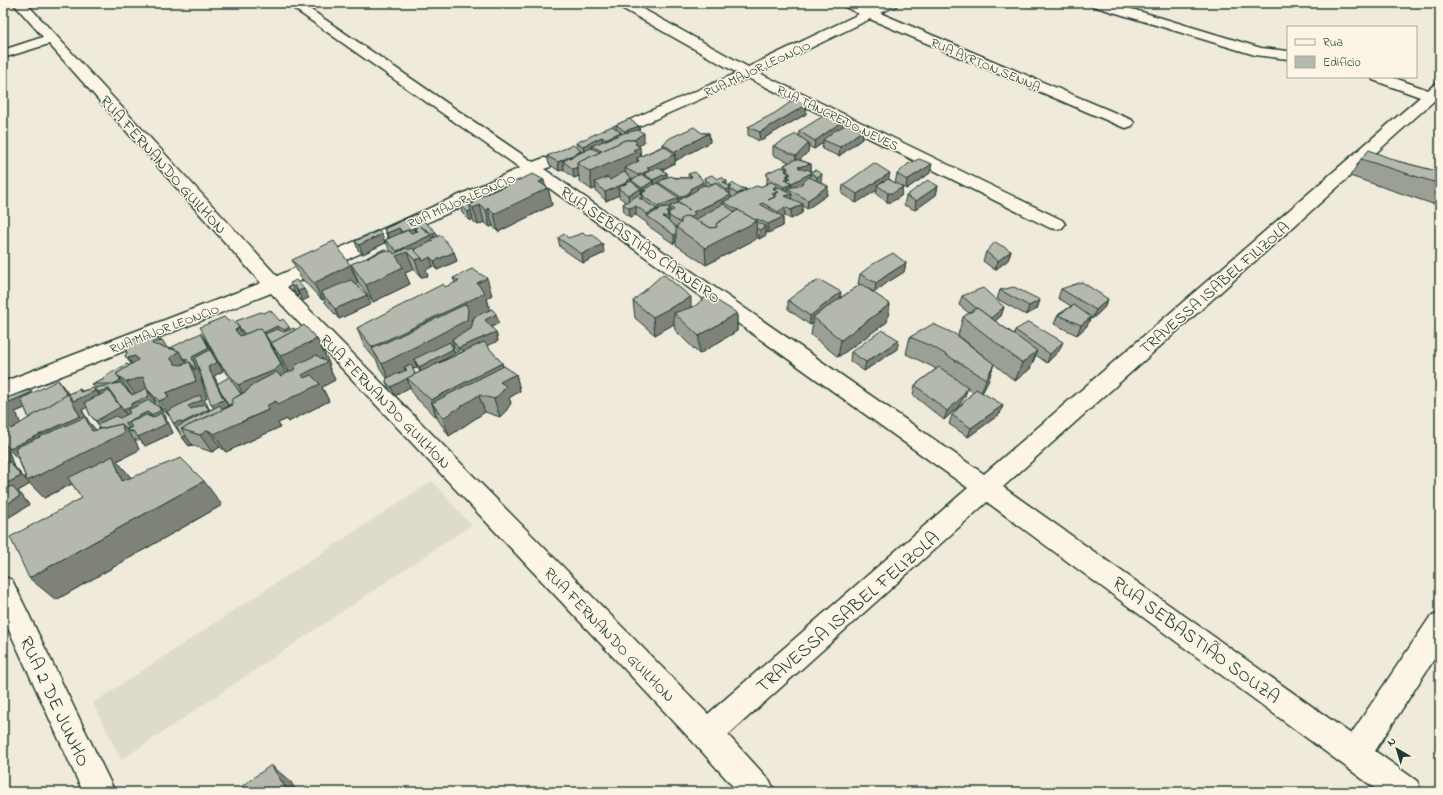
<svg xmlns="http://www.w3.org/2000/svg" width="1443" height="795" font-family="'Indie Flower',sans-serif">
<style>
.built{fill:#dedbcc}
.lines{fill:none;stroke-linecap:round;stroke-linejoin:round}
.minor-casing{stroke:#1f3d34;stroke-width:3}
.minor{fill:#fcf5e5;fill-rule:evenodd}
.wall{fill:#9c9f95;stroke:#1f3d34;fill-rule:evenodd}
.shaded-wall{fill:#7f8279;stroke:#1f3d34}
.building{fill:#b5b9ad;stroke:#1f3d34}
.labels{text-anchor:middle;stroke-width:3;stroke-linejoin:round;paint-order:stroke}
.far-street-label{font-size:13px;fill:#1f3d34;stroke:#fcf5e5}
.street-label{font-size:16px;fill:#1f3d34;stroke:#fcf5e5}
.near-street-label{font-size:19px;fill:#1f3d34;stroke:#fcf5e5}
</style>
<rect width="100%" height="100%" fill="#efeada"/>
<filter id="ink" filterUnits="userSpaceOnUse"><feTurbulence type="fractalNoise" baseFrequency=".025" numOctaves="2"/><feDisplacementMap in="SourceGraphic" scale="8" xChannelSelector="R" yChannelSelector="G"/><feConvolveMatrix kernelMatrix="1 2 1 2 8 2 1 2 1" color-interpolation-filters="sRGB"/></filter>
<g filter="url(#ink)">
<polygon class="built" points="432,481 471,525 121,760 93,703"/>
<g class="lines">
<defs>
<g id="minor">
<path d="M13,3H26L277,276L520,168L286,3H301L533,162L544,158L550,159L552,163L550,167L544,169L984,474L1420,97L1373,80L1371,77H1392L1428,90L1435,84L1440,83V95L1436,99L1003,487L1351,734L1430,617L1440,613V650L1375,751L1417,781L1422,792H1380L987,502L728,735L770,781L775,792H738L696,745L271,293L3,399V382L261,283L49,44L3,58V50L43,37ZM531,175L968,488L708,714L287,287Z"/>
<polygon points="617,3 632,3 748,67 859,14 843,6 842,3 858,3 869,9 881,3 897,3 896,6 880,13 1132,120 1134,123 1132,126 1126,128 1120,126 870,19 759,73 1062,220 1065,224 1062,228 1056,229 1050,228 748,78 608,140 602,138 600,135 602,132 737,73 618,6"/>
<polygon points="1092,3 1112,3 1261,48 1288,51 1288,59 1255,55 1093,6"/>
<polygon points="3,576 12,580 115,792 83,792 3,617"/>
</g>
</defs>
<use href="#minor" class="minor-casing"/>
<use href="#minor" class="minor"/>
</g>
<g class="wall">
<polygon points="806,105 806,114 759,141 748,135 748,127"/>
<polygon points="616,125 639,126 639,131 644,142 639,146 641,156 663,146 663,144 702,133 709,133 710,142 675,161 675,163 662,170 667,173 667,177 689,178 688,174 703,185 705,185 704,178 717,179 729,187 729,185 746,189 746,191 760,187 767,184 767,173 784,167 784,165 789,162 773,155 773,146 799,136 799,131 843,126 863,130 862,139 839,156 822,149 823,143 814,149 808,146 808,152 800,160 811,164 811,172 815,170 821,183 828,186 827,195 807,209 803,206 802,213 791,219 785,216 783,217 783,226 768,233 766,232 766,235 759,239 756,237 756,239 706,265 676,245 676,242 674,244 647,225 647,223 636,215 630,217 624,213 623,204 626,202 619,197 619,195 606,201 596,191 596,188 592,190 579,181 579,176 574,178 564,170 564,169 559,171 549,164 547,156 577,148 576,143 616,129"/>
<polygon points="1361,159 1397,161 1440,172 1440,193 1433,204 1350,176"/>
<polygon points="930,173 906,189 903,187 901,196 891,202 887,202 876,194 877,190 856,203 842,194 843,185 889,179 895,183 897,174"/>
<polygon points="546,186 548,188 552,205 498,232 493,226 490,227 484,222 478,225 474,222 473,219 470,221 462,213 460,204"/>
<polygon points="938,186 936,195 915,210 904,205 906,196"/>
<polygon points="416,214 437,237 454,252 457,261 437,270 433,266 426,270 428,276 421,277 414,269 405,273 410,284 373,302 358,282 351,264 391,252 389,249 385,240 388,239 384,229"/>
<polygon points="382,234 385,243 363,254 358,250 355,241"/>
<polygon points="558,238 568,238 604,253 583,263 560,247"/>
<polygon points="1011,251 1008,260 995,270 983,261 986,252"/>
<polygon points="292,260 358,283 356,284 371,304 339,319 325,302 324,299 322,300 300,277"/>
<polygon points="906,263 904,272 888,282 875,292 866,288 890,304 887,322 838,357 811,335 813,323 810,325 788,309 788,300 840,298 860,285 858,284 860,274"/>
<path d="M453,278L492,295L487,298L490,310L499,323L491,327L496,332L498,341L487,346L502,363L503,366L516,374L520,391L509,398L511,403L506,411L500,417L485,412L449,436L437,418L414,396L410,387L395,396L390,391L386,382L387,378L379,367L377,361L364,346L357,328L455,283ZM454,347L457,352L455,354L453,348ZM417,367L420,372L415,374L413,369Z"/>
<polygon points="1061,289 1108,299 1104,308 1092,319 1090,318 1087,326 1077,335 1054,324 1058,315 1071,306 1058,298"/>
<polygon points="1000,290 1040,300 1037,309 1026,315 997,299"/>
<polygon points="962,296 1004,307 1001,316 995,321 1014,334 1015,330 1059,351 1047,363 1036,355 1030,369 1015,381 994,364 988,382 982,393 1003,405 1000,414 968,437 949,424 952,415 973,392 967,389 965,396 958,407 944,420 913,395 915,385 936,369 931,366 906,354 910,337 990,361 958,335 963,317 969,313 959,305"/>
<polygon points="633,301 691,307 737,313 737,331 699,354 675,330 674,324 655,335 635,318"/>
<path d="M228,321L239,328L280,321L291,330H295L317,339L330,365H328L335,380L322,387L329,401L288,422L287,419L278,423L280,427L226,452L220,447L212,452L194,446L192,445L189,446L182,437L170,417L160,407L152,396L156,405L160,408L166,417V420L168,422L173,433L145,446L140,440H135L139,450L117,461L131,478L222,505L56,600L82,498L72,484L44,498L28,482L30,484L18,491L21,494L29,505L6,519L3,517V399L34,393L65,389L68,394L80,389L82,391L93,388L99,395H100L92,384L103,380L131,364L125,356L127,353L123,342L163,341L167,348L171,349L170,348L207,342L215,358L223,371L214,376L218,384L229,378L218,361ZM269,342L285,368L288,372L286,373ZM202,378L214,408L210,410L204,400L207,398L201,379ZM230,380L242,394H241ZM128,389L130,392L133,394L132,395L127,390ZM87,407L90,415L98,424L99,429L96,430L89,422L82,410ZM25,408L29,418L20,424L17,414L15,412ZM6,446L8,449L19,460L27,481L13,465L9,452L4,447Z"/>
<polygon points="1440,328 1440,340 1436,337"/>
<polygon points="897,349 864,371 850,361 851,352"/>
</g>
<g class="shaded-wall">
<polygon points="806,105 806,114 759,141 760,132"/>
<polygon points="844,120 843,129 823,140 823,143 814,149 815,141"/>
<polygon points="639,126 640,135 626,140 625,131"/>
<polygon points="863,130 862,139 839,156 840,147"/>
<polygon points="621,132 622,141 606,148 605,139"/>
<polygon points="644,133 644,142 637,147 640,147 641,164 637,158 638,169 625,168 626,175 600,186 595,182 596,188 592,190 590,172"/>
<polygon points="709,133 710,142 675,161 675,152"/>
<polygon points="602,137 603,146 591,146 592,151 584,155 583,146"/>
<polygon points="809,143 808,152 795,165 796,156"/>
<polygon points="581,151 583,160 563,161 564,169 559,171 558,162"/>
<polygon points="675,154 675,163 650,176 644,174 645,182 639,184 638,175 647,168"/>
<polygon points="811,164 811,173 798,176 798,167"/>
<polygon points="932,164 930,173 906,189 907,180"/>
<polygon points="577,167 579,176 574,178 573,169"/>
<polygon points="786,168 786,175 789,174 789,176 788,176 788,181 787,180 786,186 791,184 790,190 787,188 787,195 783,196 785,171"/>
<polygon points="667,173 667,182 664,178 664,184 658,182 659,187 654,189 653,180"/>
<polygon points="811,173 810,182 792,191 792,183"/>
<polygon points="890,173 888,182 877,185 877,190 856,203 857,194"/>
<polygon points="822,174 821,182 816,186 817,177"/>
<polygon points="632,178 632,187 618,188 619,195 606,201 605,192"/>
<polygon points="544,180 546,189 548,188 552,205 498,232 494,214 539,182"/>
<polygon points="653,181 653,190 646,191 643,190 643,196 642,194 642,188"/>
<polygon points="727,181 727,190 723,182"/>
<polygon points="703,182 703,191 697,188 697,195 681,204 681,197 692,188"/>
<polygon points="777,185 777,190 774,189 777,192 777,196 775,194 774,206 770,208 773,188"/>
<polygon points="828,186 827,195 807,209 808,200"/>
<polygon points="938,186 936,195 915,210 916,201"/>
<polygon points="730,187 730,196 731,195 731,204 723,202 723,208 696,220 681,222 693,212 727,197 727,190"/>
<polygon points="903,187 901,196 891,202 887,202 888,193"/>
<polygon points="641,189 643,205 639,200 629,204 628,195"/>
<polygon points="746,189 746,198 737,203 737,194"/>
<polygon points="792,194 791,203 785,196"/>
<polygon points="679,198 680,203 678,201 678,208 670,206 670,211 669,212 669,220 668,220 658,215 658,206"/>
<polygon points="803,204 802,213 791,219 791,210"/>
<polygon points="480,205 484,222 478,225 473,208"/>
<polygon points="636,206 636,215 630,217 629,208"/>
<polygon points="785,207 785,216 783,217 783,226 768,233 768,224 778,219 778,212"/>
<polygon points="488,208 493,226 490,227 486,210"/>
<polygon points="657,209 658,218 647,216 647,214"/>
<polygon points="471,210 473,219 470,221 468,212"/>
<polygon points="757,219 756,239 706,265 705,248"/>
<polygon points="766,226 766,235 759,239 760,230"/>
<polygon points="417,227 418,231 414,229 417,237 405,241 402,232"/>
<polygon points="399,228 402,237 390,242 387,233"/>
<polygon points="436,232 439,241 435,243 433,234"/>
<polygon points="676,233 676,242 674,244 674,235"/>
<polygon points="382,234 385,243 363,254 359,245"/>
<polygon points="431,235 433,241 431,239 433,244 407,252 414,269 405,273 410,284 373,302 366,285 396,256 399,255 397,251"/>
<polygon points="603,244 604,253 583,263 582,254"/>
<polygon points="1011,251 1008,260 995,270 998,261"/>
<polygon points="454,252 457,261 437,270 434,261"/>
<polygon points="430,257 433,266 426,270 428,276 421,277 415,260 422,258"/>
<polygon points="906,263 904,272 888,282 875,292 876,283 890,273"/>
<polygon points="350,265 358,283 326,298 321,292 324,299 322,300 314,283"/>
<polygon points="487,278 492,295 487,298 490,311 472,320 474,327 472,338 452,339 454,347 418,366 414,359 417,367 407,372 404,367 406,372 390,381 382,364 375,354 372,347 477,283"/>
<polygon points="295,286 299,295 296,296 292,287"/>
<polygon points="304,289 309,298 302,301 298,291"/>
<polygon points="841,292 840,301 813,317 813,323 810,325 810,316"/>
<polygon points="367,295 371,304 339,319 335,309"/>
<polygon points="691,297 691,314 674,313 674,324 655,335 653,317"/>
<polygon points="1108,299 1104,308 1092,319 1096,310"/>
<polygon points="1040,300 1037,309 1026,315 1029,306"/>
<polygon points="890,304 887,322 838,357 841,340"/>
<polygon points="1004,307 1001,316 986,328 989,319"/>
<polygon points="737,313 737,331 699,354 699,336"/>
<polygon points="496,314 499,323 488,329 485,320"/>
<polygon points="1091,317 1087,326 1077,335 1081,325"/>
<polygon points="277,326 282,335 265,334 269,342 267,342 262,333"/>
<polygon points="289,327 294,336 290,339 285,330"/>
<polygon points="239,328 249,345 246,348 235,330"/>
<polygon points="496,332 498,341 461,357 458,348"/>
<polygon points="201,333 207,342 215,358 223,371 214,376 230,410 224,411 228,417 234,414 228,405 246,398 238,385 275,370 281,364 291,382 285,388 257,399 259,403 237,413 242,422 268,410 266,406 276,401 278,404 309,389 303,377 294,381 280,356 307,342 308,344 317,339 330,365 328,365 335,380 322,387 329,401 288,422 287,419 278,423 280,427 226,452 214,434 208,430 220,447 212,452 200,435 193,433 228,417 224,411 217,413 211,404 224,400 208,367 217,362 214,358 198,367 202,378 201,379 207,398 204,400 207,404 208,409 194,415 188,407 179,411 181,414 172,419 159,401 169,397 166,393 196,381 190,372 192,371 190,362 195,370 196,369 192,357 209,348"/>
<polygon points="899,340 897,349 864,371 866,362"/>
<polygon points="1063,342 1059,351 1047,363 1050,354"/>
<polygon points="453,349 456,358 422,376 419,367"/>
<polygon points="179,351 191,369 184,374 170,358"/>
<polygon points="1037,351 1030,369 1015,381 1022,363"/>
<polygon points="135,356 148,374 147,389 153,397 156,405 130,419 123,410 131,404 140,400 126,382 138,372 128,358"/>
<polygon points="502,363 506,379 516,374 520,391 509,398 511,403 506,411 500,417 494,399 501,384 479,396 485,412 449,436 443,418 432,403 437,418 431,400"/>
<polygon points="994,364 988,382 980,397 986,379"/>
<polygon points="407,378 410,387 395,396 391,387"/>
<polygon points="58,380 65,389 70,396 74,401 84,396 80,392 80,389 85,395 95,391 93,388 101,397 102,400 82,410 89,422 100,435 104,443 110,440 107,436 123,430 122,424 126,429 129,428 125,423 147,412 154,421 132,432 127,431 136,442 139,450 117,461 134,481 143,505 122,481 115,462 44,498 28,482 30,484 18,491 21,494 29,505 6,519 3,516 3,507 20,496 16,491 3,498 3,485 21,476 14,467 14,469 3,475 3,462 5,460 3,453 3,422 8,420 7,416 3,417 3,399 7,403 30,393 31,390 39,399 39,402 15,412 17,414 25,437 4,447 9,452 13,465 27,481 103,443 94,433 25,466 8,449 80,416 78,412 39,431 31,422 72,402 67,395"/>
<polygon points="121,380 128,389 120,393 113,384"/>
<polygon points="968,387 965,396 958,407 944,420 947,411"/>
<polygon points="109,389 127,416 103,430 96,421 105,401 98,392"/>
<polygon points="1003,405 1000,414 968,437 971,428"/>
<polygon points="160,408 166,417 166,420 168,422 173,433 145,446 138,437 158,424 151,415"/>
<polygon points="209,409 215,418 181,429 179,432 173,423"/>
<polygon points="186,436 192,445 189,446 182,437"/>
<polygon points="204,481 222,505 56,600 29,578"/>
<polygon points="271,765 291,782 297,792 288,792"/>
</g>
<g class="building">
<polygon points="795,99 806,105 760,132 748,127 775,113"/>
<polygon points="828,113 844,120 815,141 799,131"/>
<polygon points="629,119 639,126 625,131 616,125"/>
<polygon points="851,122 863,130 840,147 823,140 834,131"/>
<polygon points="612,126 621,132 605,139 602,137 583,146 576,143"/>
<polygon points="694,127 702,133 709,133 675,152 663,144 670,138"/>
<polygon points="638,130 644,133 634,140 625,140 602,151 591,146 624,133"/>
<polygon points="796,134 809,143 796,156 773,146"/>
<polygon points="625,140 634,140 637,143 635,144 640,147 633,150 636,152 590,172 577,163"/>
<polygon points="573,145 581,151 558,162 547,156"/>
<polygon points="664,146 675,154 647,168 650,170 638,175 625,168 639,161 637,158"/>
<polygon points="591,148 600,152 577,163 577,167 573,169 563,161"/>
<polygon points="1369,150 1397,161 1440,172 1440,184 1361,159"/>
<polygon points="796,159 811,164 798,167 804,170 808,169 811,172 815,170 822,174 817,177 811,173 792,183 787,180 791,178 788,176 791,174 787,171 788,168 784,165"/>
<polygon points="919,159 932,164 907,180 897,174 908,164"/>
<polygon points="874,163 890,173 857,194 843,185"/>
<polygon points="657,167 667,173 653,180 644,174"/>
<polygon points="780,167 786,168 785,171 789,174 786,176 789,177 785,179 791,184 784,187 768,178 767,173"/>
<polygon points="624,172 632,178 628,180 628,182 605,192 595,182 608,177 610,180"/>
<polygon points="695,172 701,178 703,182 692,188 689,193 681,197 658,182 665,179 664,178 671,176 675,178 689,178 692,177 688,174"/>
<polygon points="533,174 544,180 539,182 548,188 494,214 488,208 486,210 480,205 473,208 469,205 474,203 472,200"/>
<polygon points="642,175 653,181 642,188 631,180"/>
<polygon points="712,175 717,179 721,177 727,181 723,182 730,187 727,190 717,182 711,184 704,178"/>
<polygon points="809,177 828,186 808,200 787,188 799,186"/>
<polygon points="888,179 903,187 893,193 888,193 877,185"/>
<polygon points="928,180 938,186 916,201 906,196"/>
<polygon points="631,181 641,189 628,195 618,188"/>
<polygon points="771,182 777,185 773,188 777,192 772,194 775,197 768,200 777,196 775,194 779,192 774,189 779,187 792,194 785,196 803,204 791,210 785,207 778,212 763,203 760,204 783,217 768,224 757,219 755,220 738,210 723,202 756,186 760,187"/>
<polygon points="657,183 679,198 658,206 645,198 642,193 646,191 643,190"/>
<polygon points="715,183 731,195 693,212 695,214 689,217 687,216 681,219 681,223 669,216 669,212 674,210 670,206 678,203 690,210 678,201 695,191 698,189 697,188 704,185 708,186"/>
<polygon points="732,183 740,188 746,189 737,194 730,189 732,187 729,185"/>
<polygon points="508,184 509,184 472,200 473,203 469,205 471,210 468,212 460,204"/>
<polygon points="640,194 643,196 639,198 657,209 647,214 636,206 629,208 623,204"/>
<polygon points="723,204 735,212 716,224 717,227 711,228 695,220"/>
<polygon points="667,207 670,209 667,212 668,216 663,217 676,227 676,233 674,235 647,216 659,210 660,208"/>
<polygon points="738,210 757,221 705,248 676,227 681,223 681,219 687,216 711,228 717,227 716,224"/>
<polygon points="416,214 436,232 433,234 420,226 431,235 397,251 385,240 408,230 411,233 418,231 414,229 417,227 402,232 399,228 387,233 384,229"/>
<polygon points="757,222 766,226 760,230 756,228"/>
<polygon points="378,231 382,234 359,245 355,241"/>
<polygon points="583,233 586,236 592,234 603,244 582,254 558,238 564,234 568,238"/>
<polygon points="441,235 454,252 434,261 430,257 423,261 422,258 413,250 433,241 431,239"/>
<polygon points="334,241 350,265 314,283 292,260"/>
<polygon points="995,242 1011,251 998,261 986,252"/>
<polygon points="407,248 409,250 412,248 422,258 415,260 407,252 396,256 403,267 366,285 351,264 386,250 389,252 392,251 394,254"/>
<polygon points="384,249 385,250 368,257"/>
<polygon points="893,253 906,263 890,273 876,283 860,274 873,264"/>
<polygon points="472,269 487,278 477,283 485,293 372,347 357,328 443,284 445,287 459,281 453,278"/>
<polygon points="663,274 691,297 653,317 633,301"/>
<polygon points="296,280 304,289 298,291 295,286 292,287 290,283"/>
<polygon points="351,280 367,295 335,309 321,292"/>
<polygon points="820,280 841,292 810,316 788,300 807,286"/>
<polygon points="1082,282 1108,299 1096,310 1061,289"/>
<polygon points="861,284 890,304 841,340 813,317"/>
<polygon points="1014,287 1040,300 1029,306 1000,290"/>
<polygon points="983,288 1004,307 991,318 977,308 976,308 962,296"/>
<polygon points="708,295 737,313 699,336 674,313 695,306"/>
<polygon points="466,304 468,309 467,320 382,364 372,349"/>
<polygon points="1074,305 1091,317 1081,325 1058,315"/>
<polygon points="977,308 1037,351 1022,363 963,317"/>
<polygon points="492,309 496,314 485,320 496,332 458,348 452,339 471,329 474,317"/>
<polygon points="270,310 280,321 283,319 289,327 285,330 277,326 263,333 261,328 245,334 239,327 236,321 261,312 264,313"/>
<polygon points="224,317 228,321 233,320 239,328 235,330 240,336 261,328 281,364 275,370 238,385 218,361 200,327"/>
<polygon points="1029,322 1063,342 1050,354 1015,330"/>
<polygon points="933,324 955,334 994,364 986,379 935,348 910,337"/>
<polygon points="304,325 317,339 280,356 271,343"/>
<polygon points="294,328 295,330 271,343 275,350 265,334 277,329 284,332"/>
<polygon points="882,330 899,340 866,362 851,352"/>
<polygon points="201,333 209,348 192,357 196,369 195,370 190,362 181,365 188,360 183,358 179,351 173,350 175,349 170,348"/>
<polygon points="145,336 163,341 153,342 152,344 179,351 170,358 175,364 181,365 190,362 196,381 166,393 169,397 159,401 147,389 143,377 126,382 116,374 138,360 135,356 128,358 125,356 127,353 123,342"/>
<polygon points="450,342 453,349 419,367 414,359"/>
<polygon points="484,342 502,363 431,400 407,378"/>
<polygon points="462,349 464,351 436,364"/>
<polygon points="210,350 217,362 208,367 224,400 211,404 195,358"/>
<polygon points="316,355 327,362 302,375 304,378 311,375 320,384 278,404 276,401 266,406 270,409 214,434 208,430 200,435 181,429 233,405 231,400 247,391 252,385 277,372 280,376 294,370 296,365"/>
<polygon points="127,364 129,366 116,374 121,380 113,384 92,384 103,380 104,377"/>
<polygon points="411,365 415,374 391,387 386,382 387,378 407,370 404,367"/>
<polygon points="504,366 516,374 500,382 506,386 501,393 494,399 479,395 443,418 432,403"/>
<polygon points="939,367 968,387 961,398 947,411 915,385"/>
<polygon points="229,377 241,394 231,400 233,403 228,405 217,384"/>
<polygon points="58,380 67,395 80,389 80,392 93,388 95,391 74,401 68,394 29,418 21,399"/>
<polygon points="120,383 132,395 147,388 149,396 131,404 131,407 123,410 109,389 98,392 95,388"/>
<polygon points="976,389 1003,405 971,428 952,415"/>
<polygon points="31,390 30,393 7,403 3,399"/>
<polygon points="109,391 120,407 96,421 90,415 85,402"/>
<polygon points="68,394 80,416 8,449 3,440 3,427 7,425 11,429"/>
<polygon points="200,395 202,400 188,406 191,409 204,404 209,409 182,423 181,421 173,423 167,411"/>
<polygon points="149,400 160,408 160,411 151,415 147,412 125,423 129,428 126,429 122,424 99,429 98,424 115,416 120,418 130,413 128,410"/>
<polygon points="3,404 8,420 3,422"/>
<polygon points="220,405 222,409 230,406 181,429 186,436 182,437 177,427"/>
<polygon points="161,413 166,424 138,437 133,431 128,431 126,430 132,427 129,423 146,415 153,418"/>
<polygon points="85,417 92,431 122,424 124,433 27,481 15,448"/>
<polygon points="3,453 5,460 3,462"/>
<polygon points="113,456 122,481 181,458 204,481 29,578 10,537 82,498 68,478"/>
<polygon points="9,461 21,476 3,485 3,464"/>
<polygon points="12,486 20,496 3,507 3,490"/>
<polygon points="271,765 288,792 234,792"/>
</g>
</g>
<g class="labels">
<g class="far-street-label">
<text transform="translate(986 64) rotate(23)" y="5">RUA AYRTON SENNA</text>
<text transform="translate(757 68) rotate(-25)" y="5">RUA MAJOR LEONCIO</text>
<text transform="translate(838 117) rotate(26)" y="5">RUA TANCREDO NEVES</text>
<text transform="translate(461 200) rotate(-24)" y="5">RUA MAJOR LEONCIO</text>
<text transform="translate(164 328) rotate(-21)" y="5">RUA MAJOR LEONCIO</text>
</g>
<g class="street-label">
<text transform="translate(164 164) rotate(48)" y="6">RUA FERNANDO GUILHON</text>
<text transform="translate(641 244) rotate(35)" y="6">RUA SEBASTIÃO CARNEIRO</text>
<text transform="translate(1214 287) rotate(-41)" y="6">TRAVESSA ISABEL FILIZOLA</text>
<text transform="translate(386 401) rotate(46)" y="6">RUA FERNANDO GUILHON</text>
<text transform="translate(610 634) rotate(46)" y="6">RUA FERNANDO GUILHON</text>
</g>
<g class="near-street-label">
<text transform="translate(847 611) rotate(-41)" y="7">TRAVESSA ISABEL FELIZOLA</text>
<text transform="translate(1197 639) rotate(36)" y="7">RUA SEBASTIÃO SOUZA</text>
<text transform="translate(56 701) rotate(65)" y="7">RUA 2 DE JUNHO</text>
</g>
</g>
<rect width="1443" height="795" fill="none" stroke="#fcf5e5" stroke-width="16"/>
<rect x="8" y="8" width="1427" height="779" fill="none" stroke="#1f3d34" stroke-width="1.5" filter="url(#ink)"/>
<rect x="1287" y="26" width="130" height="52" fill="#fcf5e5" stroke="#a4ab9e"/>
<rect x="1295" y="39" width="20" height="6" fill="#fcf5e5" stroke="#a4ab9e"/>
<text x="1323" y="46" font-size="12" fill="#1f3d34">Rua</text>
<rect x="1295" y="56" width="20" height="12" fill="#b5b9ad" stroke="#a4ab9e"/>
<text x="1323" y="66" font-size="12" fill="#1f3d34">Edifício</text>
<g transform="translate(1397 749) rotate(322)" stroke="#fcf5e5" stroke-width="3" paint-order="stroke">
<path d="M0-3L7 15L0 10L-7 15Z" fill="#1f3d34"/>
<text y="-6" font-size="11" font-weight="bold" text-anchor="middle" fill="#1f3d34">N</text>
</g>
</svg>
